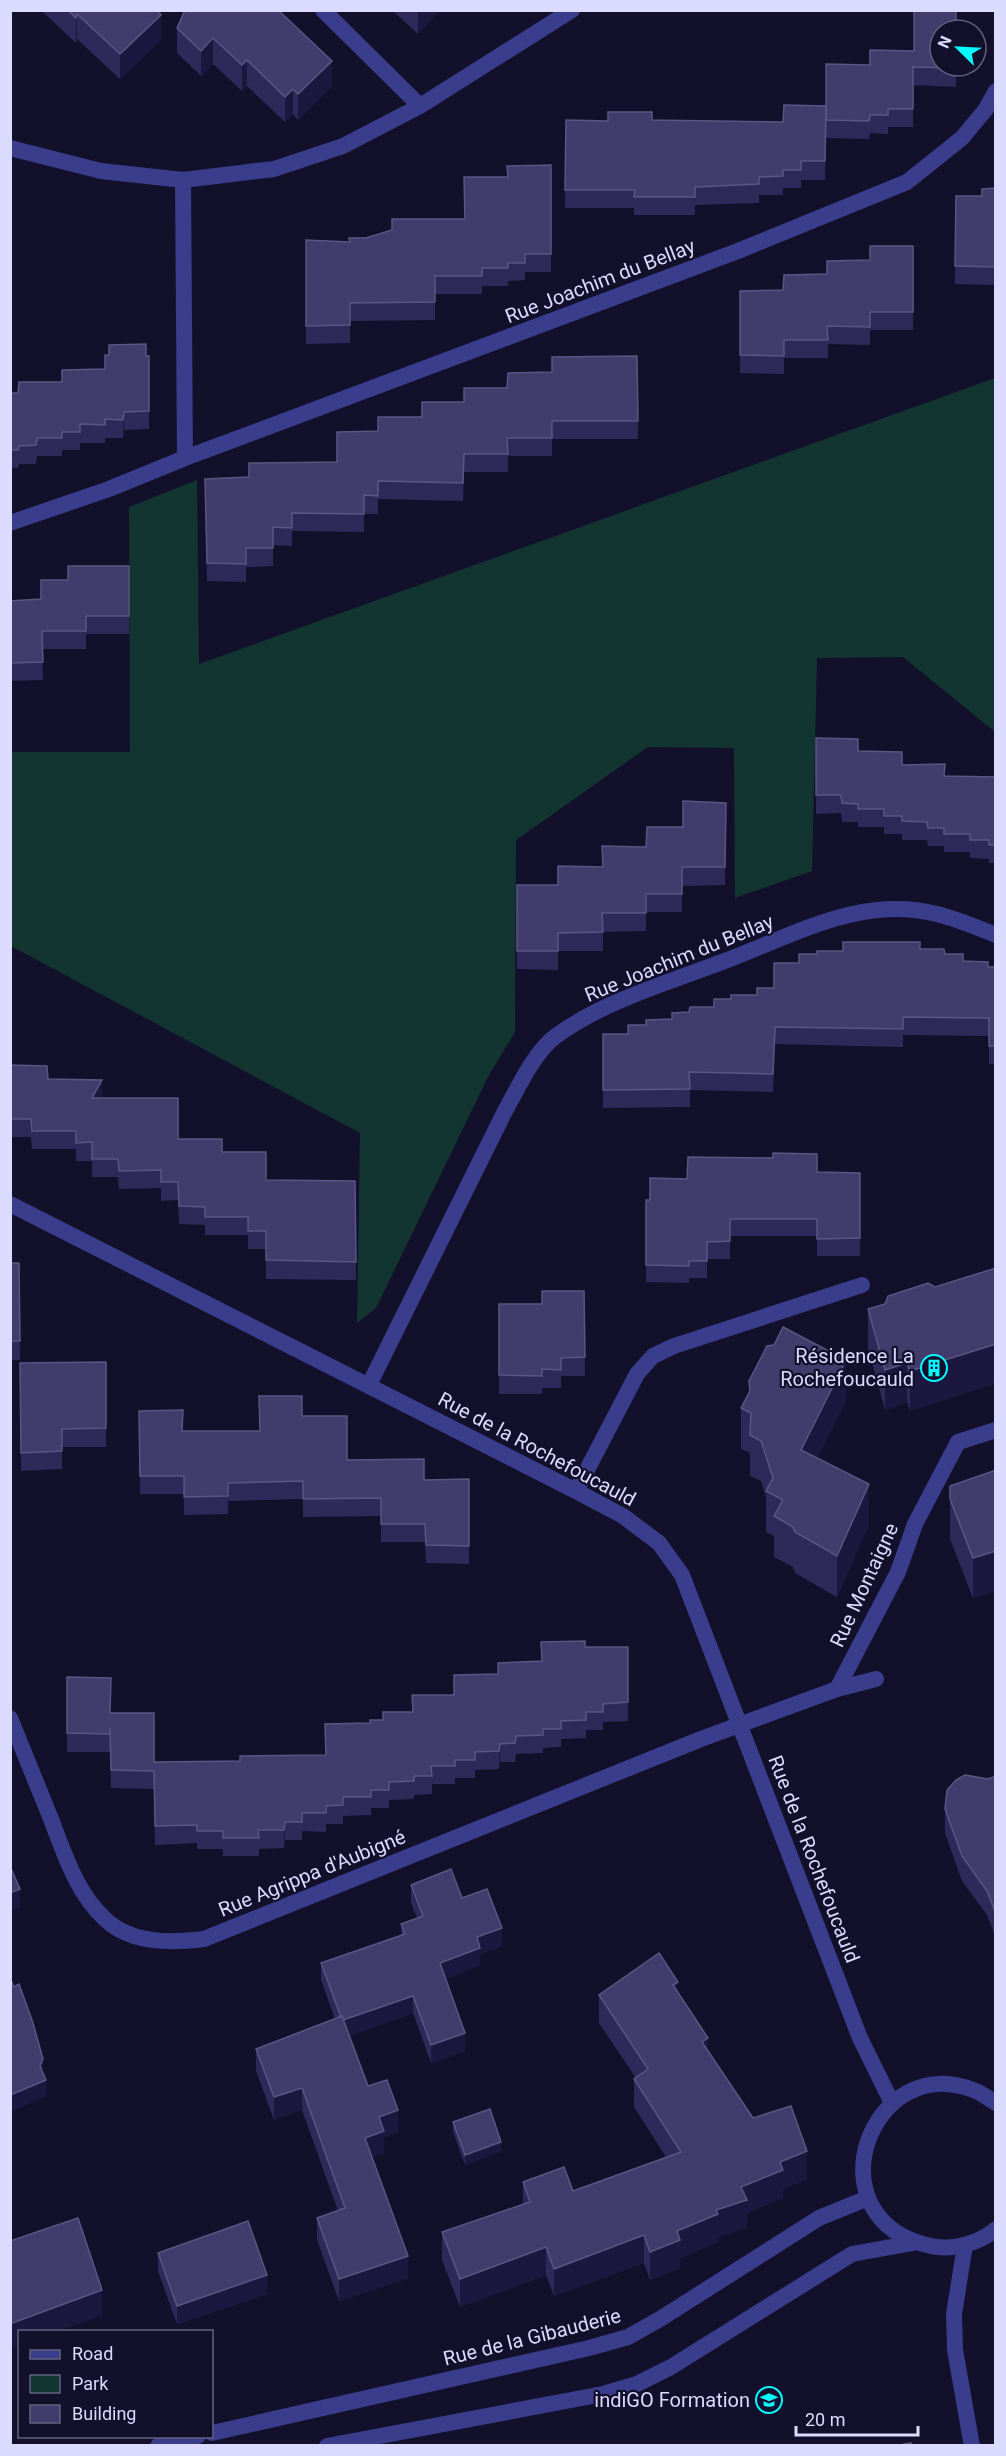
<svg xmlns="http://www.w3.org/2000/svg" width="1006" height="2456" font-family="Roboto,sans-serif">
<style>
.green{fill:#133531}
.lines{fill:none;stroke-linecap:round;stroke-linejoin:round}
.service{stroke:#3a3d8b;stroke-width:16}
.minor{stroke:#3a3d8b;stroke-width:16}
.tertiary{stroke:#3a3d8b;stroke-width:16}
.wall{fill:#2f2959}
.shaded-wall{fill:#1c173f}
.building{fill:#413c6b;stroke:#5a5582;stroke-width:1.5}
.labels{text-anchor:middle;stroke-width:4.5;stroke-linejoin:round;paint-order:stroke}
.street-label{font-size:20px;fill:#dbdaff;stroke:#13102b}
.poi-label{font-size:20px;fill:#dbdaff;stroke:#13102b;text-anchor:end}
</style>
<rect width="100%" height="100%" fill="#13102b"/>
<polygon class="green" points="995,378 995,732 903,657 817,658 812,871 735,898 734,748 648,747 516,840 515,1032 489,1075 376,1308 357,1323 360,1133 11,946 11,752 130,752 129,507 197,480 199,664"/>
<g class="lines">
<polyline class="service" points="837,1689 876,1679"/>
<g class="minor">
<polyline points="323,10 420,106"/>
<polyline points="10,148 101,171 183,180 274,169 343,146 420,106 572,10"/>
<polyline points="183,180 185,458"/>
<polyline points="10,523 109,489 185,458 738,251 907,182 962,138 986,109 996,91"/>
<polyline points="10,1204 576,1491 623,1516 659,1543 682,1575 860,2038 892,2103"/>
<path d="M369,1385L505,1111C518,1088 534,1052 556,1036C605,1000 673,981 730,959C777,941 827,915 877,910C923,905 954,918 996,935"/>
<polyline points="576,1491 637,1374 653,1356 674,1346 862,1285"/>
<path d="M10,1718C24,1752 37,1785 51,1819C64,1853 77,1894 105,1919C131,1944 171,1943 204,1939L701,1739L837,1689L898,1572L915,1524L958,1442L996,1430"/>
</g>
<g class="tertiary">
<path d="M996,2103C989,2099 983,2094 976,2091C870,2047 808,2220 931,2246C952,2251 980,2243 996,2229"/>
<polyline points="965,2245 954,2314 955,2350 972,2446"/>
<polyline points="212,2433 589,2348 628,2337 660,2319 819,2218 868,2198"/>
<polyline points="158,2446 198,2436"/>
<polyline points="327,2446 603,2394 637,2384 671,2367 852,2254 913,2243"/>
</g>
</g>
<g class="wall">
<polygon points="41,10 157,10 161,40 120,79 77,39 76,43"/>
<polygon points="185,10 332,86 298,120 293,114 285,122 247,86 242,91 213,64 201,76 177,53 177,28"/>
<polygon points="392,10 440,10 418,34"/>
<polygon points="870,65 956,66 956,87 913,85 913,83 913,127 888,127 888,134 870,133 869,139 826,138 826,124 825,180 801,180 801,188 783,188 783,195 759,195 759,203 695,205 695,215 634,215 634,208 565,208 566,120 608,121 652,120 783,122 826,106"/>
<polygon points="551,165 551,272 525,272 525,280 508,281 508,286 482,286 482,294 435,294 435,320 350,321 350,343 306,344 306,240 349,242 366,238 464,219 507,177"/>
<polygon points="996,188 996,285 955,284 956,196 982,196"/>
<polygon points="913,246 913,330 870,330 870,345 828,344 828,358 784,358 784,374 740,373 740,291 783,290 827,274 827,261 870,260"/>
<polygon points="146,356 149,356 149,429 124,430 123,438 105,438 105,443 80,443 80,450 62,450 62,456 37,456 36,464 19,464 18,468 10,468 10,393 18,393 62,382"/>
<polygon points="637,356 638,439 552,439 552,456 508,456 508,472 464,472 463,501 378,499 378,514 364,514 364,532 292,531 292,546 273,545 273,566 246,567 246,582 207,581 205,479 249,477 337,462 378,431 464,402 507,388 552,372"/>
<polygon points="129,566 129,634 86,634 86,649 42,649 43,680 10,681 10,601 41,599 68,580"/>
<polygon points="816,738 902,765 945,776 996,777 996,863 989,863 989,859 970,858 970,852 944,852 944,846 928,846 927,840 902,840 902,834 884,834 884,827 858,827 858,822 842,822 841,813 816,814"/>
<polygon points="726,803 725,885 682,886 682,912 646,912 646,931 603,932 603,951 558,951 558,970 517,969 517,885 558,885 602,867 646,847 683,827"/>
<polygon points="920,949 945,954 963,961 988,967 996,967 996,1064 989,1064 989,1036 903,1035 903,1047 775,1044 773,1092 690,1090 690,1107 603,1108 603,1034 628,1034 646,1025 672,1019 689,1012 714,1007 731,999 757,995 774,988 799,963 817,954"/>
<polygon points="10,1065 102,1098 178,1139 222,1152 266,1180 355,1181 356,1280 266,1279 266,1249 248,1249 248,1235 205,1235 205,1225 179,1224 178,1200 161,1201 161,1188 119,1189 118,1177 92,1177 92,1161 76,1161 76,1149 32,1149 31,1137 10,1137"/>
<polygon points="817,1172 860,1173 860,1256 817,1256 817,1236 730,1236 730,1259 707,1259 707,1278 689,1278 689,1283 646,1282 646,1200"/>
<polygon points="10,1263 19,1263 20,1360 10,1360"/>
<polygon points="996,1268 996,1383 910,1411 907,1402 885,1410 868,1348 868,1309"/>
<polygon points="584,1291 585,1376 561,1376 561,1388 542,1388 542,1394 499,1394 499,1304 542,1304"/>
<polygon points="106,1362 106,1447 62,1447 62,1469 21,1471 20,1363"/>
<polygon points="749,1381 846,1401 817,1458 869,1525 837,1597 795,1573 793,1567 774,1557 774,1536 766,1532 766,1497 761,1481 750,1476 750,1453 741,1449 741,1408 749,1394"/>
<polygon points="139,1411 183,1431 260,1431 302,1416 347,1460 424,1480 469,1479 469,1564 426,1563 425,1542 381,1542 381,1516 303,1517 303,1499 228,1501 228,1514 184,1515 184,1494 140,1494"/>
<polygon points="996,1470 996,1591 973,1598 950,1539 950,1486"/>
<polygon points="585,1647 628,1647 628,1721 603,1722 603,1730 586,1730 586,1738 561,1739 561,1747 543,1748 543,1753 516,1754 515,1762 500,1762 499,1769 475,1770 475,1778 455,1778 455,1784 432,1784 432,1794 414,1795 414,1799 389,1800 389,1808 371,1808 371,1815 343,1816 343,1824 326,1824 326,1832 302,1831 302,1840 285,1840 284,1848 259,1849 259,1856 223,1856 223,1849 197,1849 197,1843 155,1845 154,1789 111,1788 110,1746 110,1752 67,1752 67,1677 110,1713 154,1762 240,1761 325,1755 370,1723 412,1712 412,1695 454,1695 498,1674 498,1663 541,1661"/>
<polygon points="996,1776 996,1938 987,1915 962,1881 945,1833 945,1809 988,1779"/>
<polygon points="411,1885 462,1898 502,1946 480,1954 480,1965 445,1979 465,2051 431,2063 413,2013 349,2036 368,2086 398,2132 384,2137 384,2153 372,2157 408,2278 339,2301 317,2240 317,2218 338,2211 302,2110 274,2120 256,2071 256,2049 335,2019 321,1980 321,1963 401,1936 401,1924 417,1918 411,1903"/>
<polygon points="678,1992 708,2051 753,2118 807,2179 783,2189 783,2198 747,2213 747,2228 718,2237 718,2242 680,2258 680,2268 650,2280 644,2263 554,2296 546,2275 460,2307 442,2260 442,2232 523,2204 523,2182 573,2191 666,2157 634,2107 634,2079 636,2078 599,2023 599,1995"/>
<polygon points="453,2122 501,2151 465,2165 453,2132"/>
<polygon points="158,2253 267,2294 177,2324 158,2271"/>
</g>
<g class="shaded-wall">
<polygon points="418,10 440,10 418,34"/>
<polygon points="77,14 77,39 76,43 76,18"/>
<polygon points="161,15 161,40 120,79 120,54"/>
<polygon points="213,38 213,64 201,76 201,51"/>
<polygon points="247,60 247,86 242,91 242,65"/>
<polygon points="332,61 332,86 298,120 298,94"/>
<polygon points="293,89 293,114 285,122 285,97"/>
<polygon points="124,412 124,430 123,438 123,420"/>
<polygon points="102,1080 102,1098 92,1098"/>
<polygon points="995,1343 995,1383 910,1411 910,1371"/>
<polygon points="846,1360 846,1401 801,1491 801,1450"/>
<polygon points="907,1363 907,1402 885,1410 885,1370"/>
<polygon points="869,1484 869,1525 837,1597 837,1556"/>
<polygon points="996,1551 996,1591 973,1598 973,1558"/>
<polygon points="500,1744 500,1762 499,1769 499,1751"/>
<polygon points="285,1822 285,1840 284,1848 284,1830"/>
<rect x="10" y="1836" width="2" height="18"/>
<polygon points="20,1889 20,1907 10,1911 10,1893"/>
<polygon points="502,1928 502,1946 480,1954 480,1965 440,1981 440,1963 477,1937"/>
<polygon points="678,1982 678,2010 673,1985"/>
<polygon points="413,1996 413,2013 342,2039 342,2021"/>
<polygon points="465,2033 465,2051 431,2063 431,2045"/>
<polygon points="708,2038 708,2066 702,2042"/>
<polygon points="43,2059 43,2076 46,2080 46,2097 10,2112 10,2095 40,2066"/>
<polygon points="302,2088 302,2110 274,2120 274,2097"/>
<polygon points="398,2110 398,2132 384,2137 384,2153 365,2160 365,2138 379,2117"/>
<polygon points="501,2142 501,2151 465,2165 465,2155"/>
<polygon points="807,2151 807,2179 783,2189 783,2198 747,2213 747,2228 718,2237 718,2242 680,2258 680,2268 650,2280 650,2252 677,2231 716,2210 741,2187 780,2162"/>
<polygon points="644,2235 644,2263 554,2296 554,2269"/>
<polygon points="546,2247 546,2275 460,2307 460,2279"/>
<polygon points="408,2256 408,2278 339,2301 339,2279"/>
<polygon points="267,2275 267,2294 177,2324 177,2306"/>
<polygon points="102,2290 102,2316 59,2331 20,2331 20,2346 10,2349 10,2324"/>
</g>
<g class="building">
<polygon points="68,10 157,10 161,15 120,54 77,14 76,18"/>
<polygon points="185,10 278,10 332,61 298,94 293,89 285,97 247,60 242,65 213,38 201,51 177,28"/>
<polygon points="914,10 956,10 956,30 940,30 940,66 956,66 956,68 913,67 913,65 913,109 888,109 888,115 870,115 869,121 826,120 826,64 870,65 870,50 914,51"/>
<polygon points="784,105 826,106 825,161 801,161 801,170 783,170 783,176 759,177 759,184 695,187 695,197 634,197 635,190 565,190 566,120 608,121 608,112 652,112 652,120 783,122"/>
<polygon points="551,165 551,254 525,254 525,263 508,263 508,268 482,268 482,276 435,276 435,302 350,303 350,325 306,326 306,240 350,242 349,238 366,238 392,230 392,219 465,219 464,177 508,177 507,166"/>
<polygon points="996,188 996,267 955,266 956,196 982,196 982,189"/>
<polygon points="870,246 913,246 913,312 870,312 870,327 827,326 828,340 784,340 784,356 740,355 740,291 783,290 784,275 827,274 827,261 870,260"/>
<polygon points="146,344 146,356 149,356 149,411 124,412 123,420 105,419 105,425 80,424 80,432 62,432 62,438 37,438 36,445 19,446 18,450 10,450 10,393 18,393 19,382 62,382 62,370 105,369 105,355 109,355 109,345"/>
<polygon points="637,356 638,421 552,421 552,438 507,438 508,454 464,454 463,483 378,481 378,496 364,495 364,514 292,513 292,528 273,527 273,548 246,548 246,564 207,563 205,479 249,477 249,463 337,462 337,432 378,431 378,417 422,417 422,402 464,402 464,388 507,388 508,373 552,372 552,357"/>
<polygon points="68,566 129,566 129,616 86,616 86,631 42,631 43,662 10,663 10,601 41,599 41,580 68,580"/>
<polygon points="816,738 858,739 858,751 902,752 902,765 945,764 944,776 996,777 996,845 989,845 989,840 970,840 970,834 944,834 944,828 928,828 927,822 902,821 902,816 884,816 884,809 858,809 858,804 842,803 841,795 816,795"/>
<polygon points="683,801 726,803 725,867 682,867 682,894 646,894 646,913 602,913 603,932 558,933 558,951 517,951 517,885 558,885 558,866 603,867 602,846 646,847 647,827 683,827"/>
<polygon points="843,942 920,942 920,949 944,949 945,954 963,954 963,961 988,962 988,967 996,967 996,1046 989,1046 989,1018 903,1017 903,1029 775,1027 773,1074 689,1072 690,1089 603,1090 603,1034 628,1034 628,1025 646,1025 646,1020 672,1019 672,1013 689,1012 690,1007 714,1007 714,999 731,999 731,995 757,995 757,988 774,988 774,963 799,963 799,954 817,954 817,951 843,951"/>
<polygon points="10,1065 47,1066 48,1079 102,1080 92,1098 178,1098 178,1139 222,1139 222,1152 266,1152 266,1180 355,1181 356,1262 266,1260 266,1231 248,1231 248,1217 205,1217 205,1207 179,1206 178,1182 161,1182 161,1170 119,1171 118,1159 92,1159 92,1142 76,1143 76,1131 32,1131 31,1119 10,1119"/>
<polygon points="773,1153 817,1154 817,1172 860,1173 860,1238 817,1239 817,1219 730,1219 730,1241 707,1242 707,1261 689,1261 689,1266 646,1265 646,1200 650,1200 650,1178 687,1179 688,1157 773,1158"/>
<polygon points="10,1263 19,1263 20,1341 10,1341"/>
<polygon points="996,1268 996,1344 910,1371 907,1363 885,1370 868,1309 885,1304 888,1296 928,1283 935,1287"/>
<polygon points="542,1291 584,1291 585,1357 561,1358 561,1370 542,1369 542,1376 499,1375 499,1304 542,1304"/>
<polygon points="783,1327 846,1360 801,1450 869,1484 837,1556 795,1532 793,1527 774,1516 783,1500 766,1491 773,1478 761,1441 750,1435 751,1413 741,1408 750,1391 749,1381 767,1346 774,1345"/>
<polygon points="106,1362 106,1428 62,1429 62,1451 21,1453 20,1363"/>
<polygon points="259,1396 302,1396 302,1416 347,1416 347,1460 424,1459 424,1480 469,1479 469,1546 426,1545 425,1524 381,1524 381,1498 303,1499 303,1481 228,1483 228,1496 184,1497 184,1476 140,1476 139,1411 183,1410 182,1431 260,1431"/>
<polygon points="996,1470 996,1551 973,1558 950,1499 950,1486"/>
<polygon points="585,1641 585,1647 628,1647 628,1702 603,1704 603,1712 586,1712 586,1720 561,1721 561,1729 543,1729 543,1735 516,1736 515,1743 500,1744 499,1751 475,1752 475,1760 455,1760 455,1766 431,1766 432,1776 414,1776 414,1781 389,1782 389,1790 371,1790 371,1797 343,1797 343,1805 326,1806 326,1813 302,1813 302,1822 285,1822 284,1830 258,1830 259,1838 223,1838 223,1831 197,1831 197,1825 155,1826 154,1771 111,1770 110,1728 110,1734 67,1733 67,1677 111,1678 110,1713 154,1713 154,1762 240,1761 240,1756 326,1755 325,1724 370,1723 370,1720 383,1720 383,1712 413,1712 412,1695 454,1695 454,1675 498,1674 498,1663 542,1661 541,1642"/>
<polygon points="965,1775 988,1779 996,1776 996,1914 987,1891 962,1856 945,1809 947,1790 956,1780"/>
<polygon points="10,1866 20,1889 10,1893"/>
<polygon points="451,1869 462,1898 487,1889 502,1928 477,1937 480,1948 440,1963 465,2033 431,2045 413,1996 343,2020 342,2016 341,2017 321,1963 405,1934 401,1924 423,1916 411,1885"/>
<polygon points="659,1953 678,1982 673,1985 708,2038 702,2042 753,2118 791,2106 807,2151 780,2162 783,2170 741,2187 747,2200 716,2210 718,2214 677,2231 680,2240 650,2252 644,2235 554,2269 546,2247 460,2279 442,2232 530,2202 523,2182 564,2167 573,2191 681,2152 634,2079 648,2069 599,1995"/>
<polygon points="10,1978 14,1987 19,1984 33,2023 43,2059 40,2066 46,2080 10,2095"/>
<polygon points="342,2016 368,2086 387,2080 398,2110 379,2117 384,2131 365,2138 408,2256 339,2279 317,2218 345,2208 302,2088 274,2097 256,2049"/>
<polygon points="490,2109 501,2142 465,2155 453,2122"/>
<polygon points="78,2218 102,2290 10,2324 10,2241"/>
<polygon points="248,2221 267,2275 177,2306 158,2253"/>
<polygon points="911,2443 911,2445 899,2445"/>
</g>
<defs>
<symbol id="building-ring" viewBox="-11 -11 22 22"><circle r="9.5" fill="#13102b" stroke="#06faff" stroke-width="1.5"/><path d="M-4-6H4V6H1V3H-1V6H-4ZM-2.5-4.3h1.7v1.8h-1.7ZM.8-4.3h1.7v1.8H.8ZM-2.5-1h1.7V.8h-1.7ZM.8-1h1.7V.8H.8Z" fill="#06faff"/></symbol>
<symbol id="university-ring" viewBox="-11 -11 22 22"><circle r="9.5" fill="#13102b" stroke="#06faff" stroke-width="1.5"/><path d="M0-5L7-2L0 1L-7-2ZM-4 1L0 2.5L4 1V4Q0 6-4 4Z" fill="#06faff"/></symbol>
</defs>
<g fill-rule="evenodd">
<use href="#building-ring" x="919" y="1353" width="30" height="30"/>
<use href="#university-ring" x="754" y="2385" width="30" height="30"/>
</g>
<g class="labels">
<g class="street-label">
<text transform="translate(600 281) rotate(-21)" y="7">Rue Joachim du Bellay</text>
<text transform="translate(679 958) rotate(-22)" y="7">Rue Joachim du Bellay</text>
<text transform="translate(537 1449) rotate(28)" y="7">Rue de la Rochefoucauld</text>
<text transform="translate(864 1585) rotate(-65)" y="7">Rue Montaigne</text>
<text transform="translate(814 1859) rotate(69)" y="7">Rue de la Rochefoucauld</text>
<text transform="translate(312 1873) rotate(-22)" y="7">Rue Agrippa d'Aubigné</text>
<text transform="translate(532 2337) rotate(-14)" y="7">Rue de la Gibauderie</text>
</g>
<g class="poi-label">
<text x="914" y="1363">Résidence La<tspan x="914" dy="23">Rochefoucauld</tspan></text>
<text x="750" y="2407">indiGO Formation</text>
</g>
</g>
<rect width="1006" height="2456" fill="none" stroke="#dbdaff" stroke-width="24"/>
<rect x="18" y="2330" width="195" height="108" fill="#13102b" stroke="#636180" stroke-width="1.5"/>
<rect x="30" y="2350" width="30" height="9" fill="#3a3d8b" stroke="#636180" stroke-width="1.5"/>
<text x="72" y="2360" font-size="18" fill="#dbdaff">Road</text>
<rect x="30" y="2375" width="30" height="18" fill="#133531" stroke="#636180" stroke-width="1.5"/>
<text x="72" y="2390" font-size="18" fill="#dbdaff">Park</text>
<rect x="30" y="2405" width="30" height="18" fill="#413c6b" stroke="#636180" stroke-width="1.5"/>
<text x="72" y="2420" font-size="18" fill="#dbdaff">Building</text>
<g transform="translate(958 48) rotate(294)"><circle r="28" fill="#13102b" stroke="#636180" stroke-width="1.5"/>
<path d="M0-4.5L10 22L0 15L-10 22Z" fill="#06faff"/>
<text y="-9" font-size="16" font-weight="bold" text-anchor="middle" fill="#dbdaff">N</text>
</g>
<path d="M796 2426v9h122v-9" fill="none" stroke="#dbdaff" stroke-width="3"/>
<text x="805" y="2426" font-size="18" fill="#dbdaff" stroke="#13102b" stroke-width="4.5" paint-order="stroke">20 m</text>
</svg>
